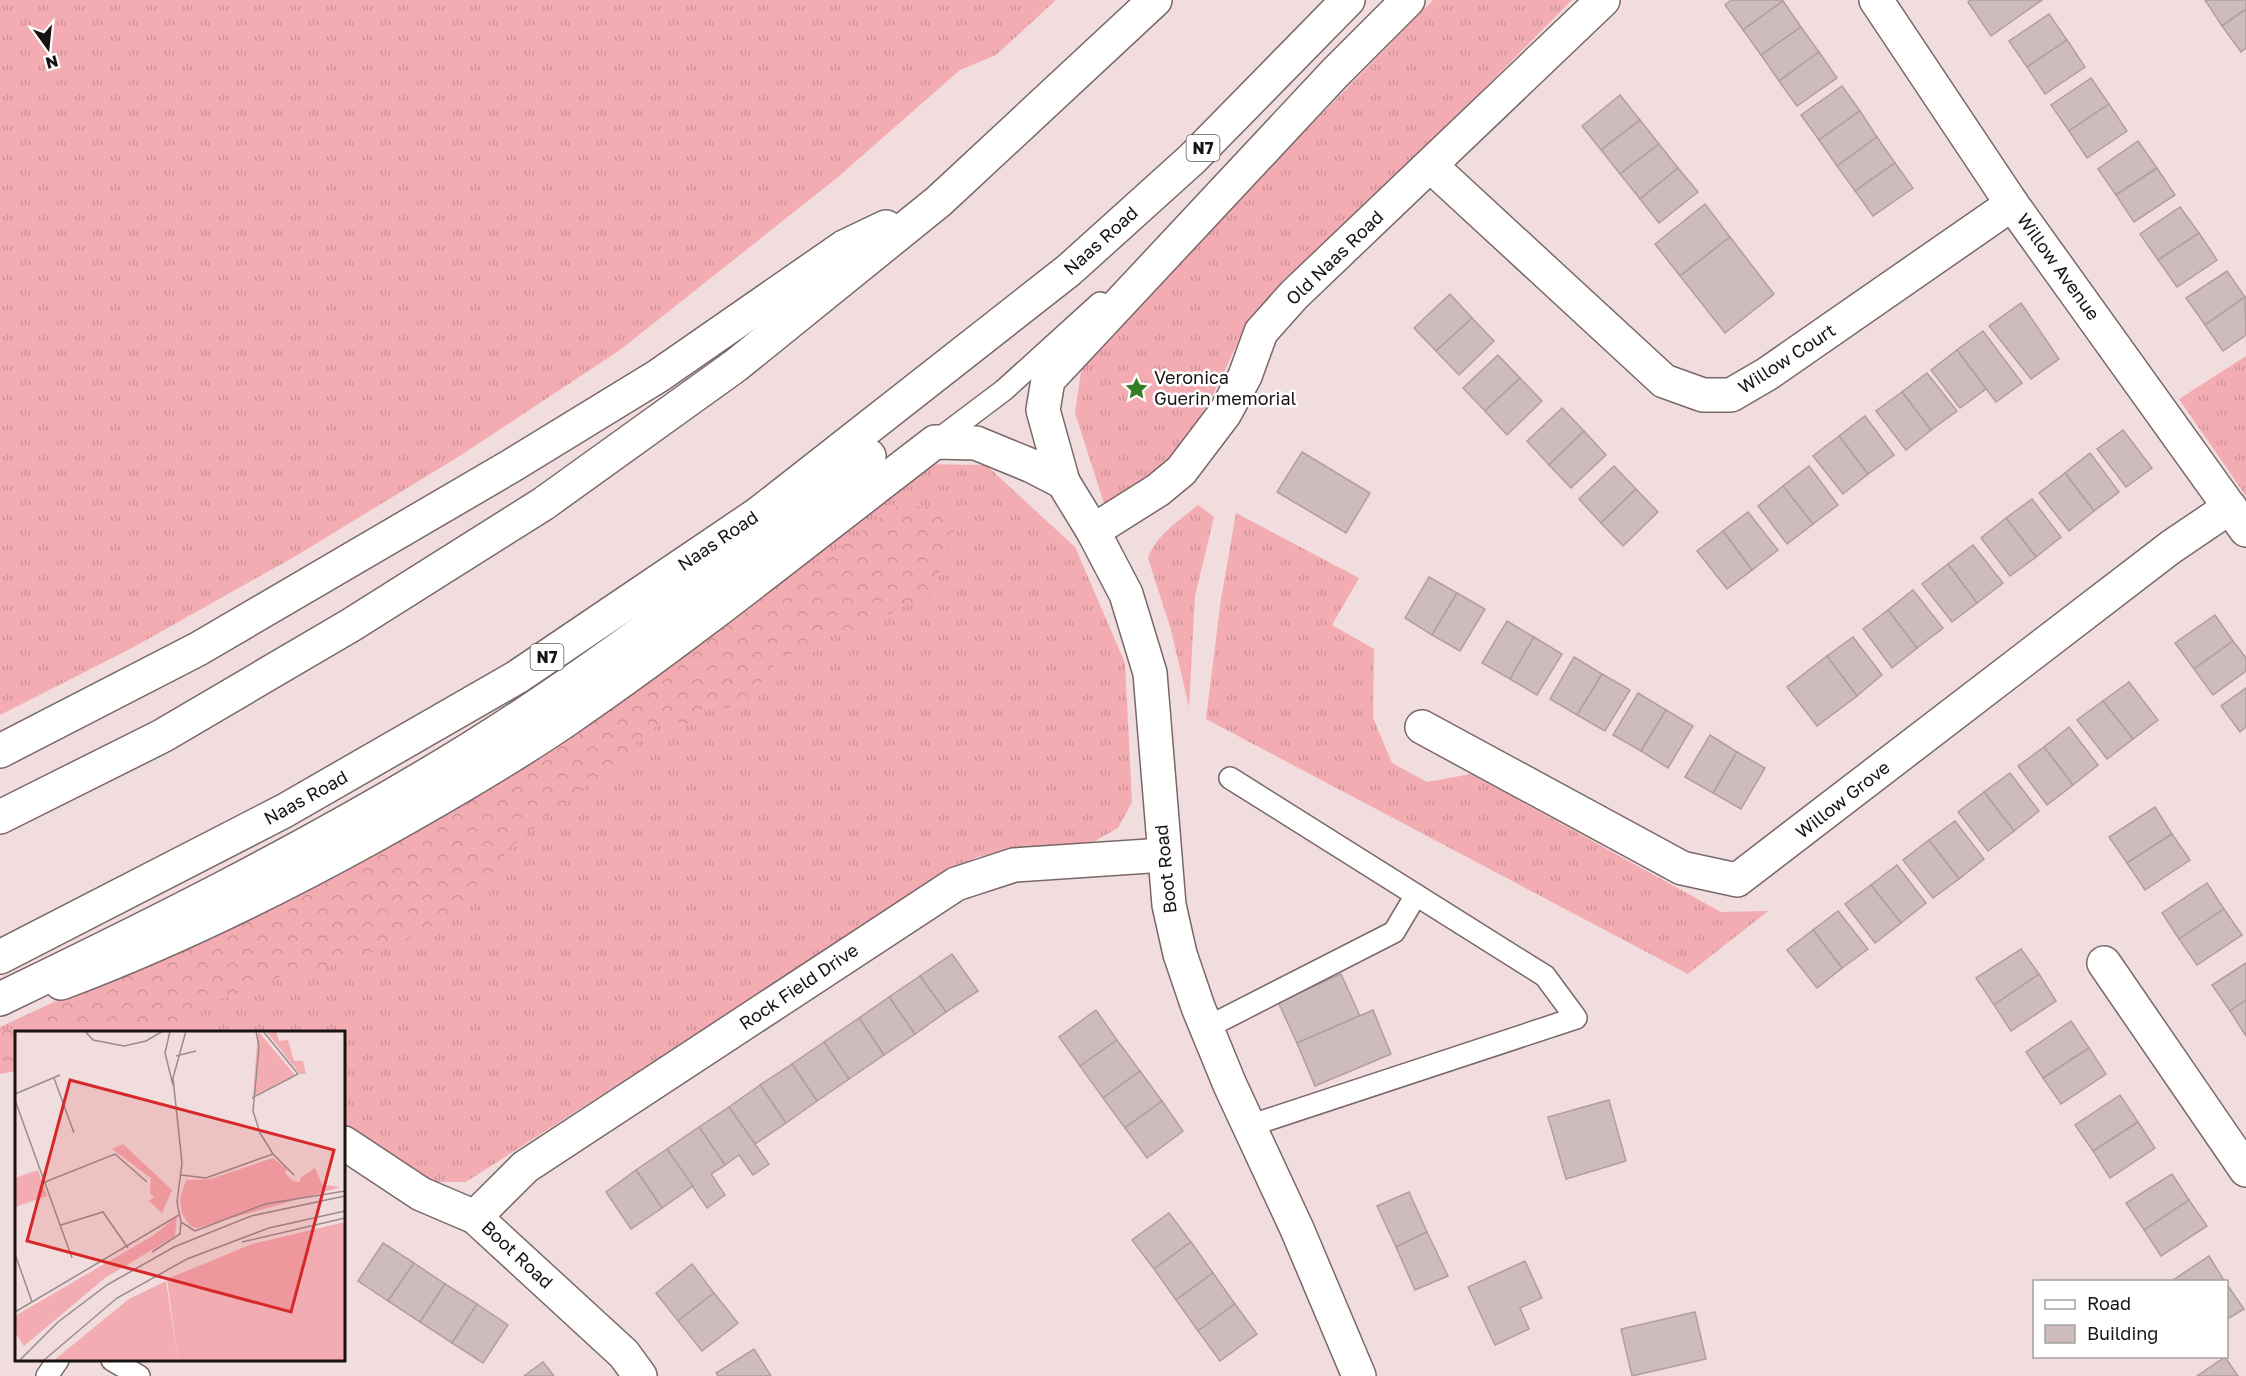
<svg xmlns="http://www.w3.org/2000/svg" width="2246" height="1376" font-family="'Golos Text',sans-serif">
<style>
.grass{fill:url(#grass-tufts)}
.forest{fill:url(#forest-crowns)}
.building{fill:#cebbbc;stroke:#b19e9f;stroke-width:1.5}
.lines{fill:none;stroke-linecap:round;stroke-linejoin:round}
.lane-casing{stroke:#796869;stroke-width:24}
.street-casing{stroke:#796869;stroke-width:36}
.secondary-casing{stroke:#796869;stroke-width:36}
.highway-casing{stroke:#796869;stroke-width:36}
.lane{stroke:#fff;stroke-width:21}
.street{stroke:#fff;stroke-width:33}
.secondary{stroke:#fff;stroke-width:33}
.highway{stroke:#fff;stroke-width:33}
.labels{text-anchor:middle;stroke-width:5;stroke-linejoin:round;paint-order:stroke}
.shield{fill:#fff;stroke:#5f5a5a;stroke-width:1.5}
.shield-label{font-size:16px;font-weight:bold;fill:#1a1313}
.street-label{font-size:18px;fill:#1a1313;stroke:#fff}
.poi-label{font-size:18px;fill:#1a1313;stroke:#fff;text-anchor:start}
.inset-road{fill:none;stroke:#9b8c8d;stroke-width:1.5}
.view{fill:#d62828;fill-opacity:0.15;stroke:#d62828;stroke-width:3}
.inset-edge{fill:none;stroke:#1a1313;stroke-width:3}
</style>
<defs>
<pattern id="grass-tufts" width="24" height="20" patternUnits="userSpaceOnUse" patternTransform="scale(1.5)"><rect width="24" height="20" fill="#f2acb2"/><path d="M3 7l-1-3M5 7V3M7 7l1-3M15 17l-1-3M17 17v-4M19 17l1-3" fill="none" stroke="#cf9398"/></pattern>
<pattern id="forest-crowns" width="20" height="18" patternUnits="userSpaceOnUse" patternTransform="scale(1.5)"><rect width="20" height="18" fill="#f2acb2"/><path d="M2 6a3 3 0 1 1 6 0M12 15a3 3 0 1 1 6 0" fill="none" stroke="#cf9398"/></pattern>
</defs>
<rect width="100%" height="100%" fill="#f1ddde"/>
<g class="grass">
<polygon points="0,0 1056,0 996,55 960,70 838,177 620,350 458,457 294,557 132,648 0,715"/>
<polygon points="1433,0 1572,0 1345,229 1249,319 1211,399 1164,473 1109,519 1075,413 1083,358"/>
<polygon points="2246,356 2246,496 2179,399"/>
<polygon points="923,464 986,465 1075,547 1125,663 1132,802 1118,828 1084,847 1034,849 977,857 923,888 466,1182 432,1182 344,1130 344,1101 346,1091 344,1089 344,1032 16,1032 16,1071 0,1074 0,1027 132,966"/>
<path d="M1198,505L1214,517L1195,596L1189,707L1171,630L1148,558C1156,535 1180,520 1198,505Z"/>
<polygon points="1236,513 1359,578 1332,625 1374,649 1373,718 1392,763 1427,782 1471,774 1721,912 1768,911 1688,974 1206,719 1221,599"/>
</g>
<polygon class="forest" points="900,504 937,508 958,522 930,594 852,632 830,634 815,652 782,655 743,706 702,710 685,726 670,717 639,739 627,762 581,790 509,848 480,892 446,919 389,947 325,968 294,971 246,991 185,1010 197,1023 197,1032 16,1032 16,1068 12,1061 0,1057 0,1032 17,1027 70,995 134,973 188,947 406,828 469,802 541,758 580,724 647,678 693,652 771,589 835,551"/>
<g class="building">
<polygon points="1731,0 1782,0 1783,1 1743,30 1725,5"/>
<polygon points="1970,0 2042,0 1991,36 1968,2"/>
<polygon points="2205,0 2246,0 2246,9 2222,26"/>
<polygon points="1783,1 1801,27 1761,55 1743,30"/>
<polygon points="2246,9 2246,48 2241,52 2222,26"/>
<polygon points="2049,14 2067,40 2027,67 2009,41"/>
<polygon points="1801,27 1819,52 1779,81 1761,55"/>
<polygon points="2067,40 2085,67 2045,94 2027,67"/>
<polygon points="1819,52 1837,78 1797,106 1779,81"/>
<polygon points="2091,78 2109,104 2069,131 2051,105"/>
<polygon points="1842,86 1860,111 1819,140 1801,115"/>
<polygon points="1620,95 1640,120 1601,150 1582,126"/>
<polygon points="2109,104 2127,131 2087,158 2069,131"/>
<polygon points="1860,111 1877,137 1837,166 1819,140"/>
<polygon points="1640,120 1659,144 1620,174 1601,150"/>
<polygon points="1877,137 1895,163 1855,191 1837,166"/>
<polygon points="2138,141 2157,168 2116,195 2098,169"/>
<polygon points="1659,144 1678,168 1640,199 1620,174"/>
<polygon points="1895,163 1913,188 1873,216 1855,191"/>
<polygon points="1678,168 1698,192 1659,223 1640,199"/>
<polygon points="2157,168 2175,195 2134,222 2116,195"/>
<polygon points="1705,204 1730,237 1680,276 1655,244"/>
<polygon points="2180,207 2199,233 2158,260 2140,234"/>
<polygon points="2199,233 2217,260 2177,287 2158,260"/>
<polygon points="1730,237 1774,294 1725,333 1680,276"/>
<polygon points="2227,271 2245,297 2205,325 2186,298"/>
<polygon points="1450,294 1472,318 1436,351 1414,328"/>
<polygon points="2245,297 2246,335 2223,351 2205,325"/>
<polygon points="2021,303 2059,359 2031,379 1989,326"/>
<polygon points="1472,318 1494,341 1459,375 1436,351"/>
<polygon points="1983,331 2022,383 1996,402 1957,350"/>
<polygon points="1957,350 1986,389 1960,408 1931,370"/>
<polygon points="1498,355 1520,378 1485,411 1463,388"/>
<polygon points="1927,373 1957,411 1931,430 1902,392"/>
<polygon points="1520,378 1542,401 1507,435 1485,411"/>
<polygon points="1902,392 1931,430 1906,450 1876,411"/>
<polygon points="1562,408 1584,431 1549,465 1527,441"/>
<polygon points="1865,416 1894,455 1868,474 1839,436"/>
<polygon points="2123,430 2152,468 2126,487 2097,449"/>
<polygon points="1584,431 1606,455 1571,488 1549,465"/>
<polygon points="1839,436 1868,474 1843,494 1813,456"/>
<polygon points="1302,452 1370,493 1346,533 1277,492"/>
<polygon points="2090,453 2119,492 2094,511 2065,473"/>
<polygon points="1614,466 1636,489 1601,523 1579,499"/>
<polygon points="1809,466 1838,505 1813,524 1783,486"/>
<polygon points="2065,473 2094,511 2069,531 2039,493"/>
<polygon points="1783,486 1813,524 1787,544 1758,506"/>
<polygon points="1636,489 1658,512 1623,546 1601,523"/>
<polygon points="2032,499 2061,537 2036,557 2006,518"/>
<polygon points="1748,512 1778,550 1752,570 1723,531"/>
<polygon points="2006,518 2036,557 2010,576 1981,538"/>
<polygon points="1723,531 1752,570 1727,589 1697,551"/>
<polygon points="1973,545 2003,583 1977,603 1948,564"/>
<polygon points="1948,564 1977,603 1952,622 1922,584"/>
<polygon points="1429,577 1457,593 1432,635 1405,618"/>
<polygon points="1913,590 1943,628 1917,648 1888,610"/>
<polygon points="1457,593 1485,609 1460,651 1432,635"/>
<polygon points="1888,610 1917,648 1892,668 1863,629"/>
<polygon points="2215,615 2233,641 2194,669 2175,643"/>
<polygon points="1507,621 1534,637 1510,679 1482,663"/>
<polygon points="1534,637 1562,654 1537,695 1510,679"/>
<polygon points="1853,637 1882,675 1857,696 1827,656"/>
<polygon points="2233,641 2246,658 2246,671 2213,695 2194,669"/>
<polygon points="1827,656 1857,696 1817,726 1787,687"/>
<polygon points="1574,657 1602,674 1577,715 1550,699"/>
<polygon points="1602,674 1630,690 1605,731 1577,715"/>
<polygon points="2129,682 2158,720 2133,739 2103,701"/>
<polygon points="2246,688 2246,727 2240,732 2221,706"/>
<polygon points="1638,693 1666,710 1641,751 1613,735"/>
<polygon points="2103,701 2133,739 2107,759 2077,720"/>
<polygon points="1666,710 1693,726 1668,768 1641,751"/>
<polygon points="2069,727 2098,765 2073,785 2044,747"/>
<polygon points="1710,735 1737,752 1713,793 1685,777"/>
<polygon points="2044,747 2073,785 2047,805 2018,766"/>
<polygon points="1737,752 1765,768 1741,809 1713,793"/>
<polygon points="2010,773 2039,811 2014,831 1984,792"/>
<polygon points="1984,792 2014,831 1988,851 1958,812"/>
<polygon points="2155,807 2172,834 2127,863 2109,837"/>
<polygon points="1955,821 1984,859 1959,879 1929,840"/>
<polygon points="2172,834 2190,860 2145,890 2127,863"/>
<polygon points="1929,840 1959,879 1933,898 1903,860"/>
<polygon points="1897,865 1926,903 1901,923 1871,885"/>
<polygon points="2207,883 2224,909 2179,939 2162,913"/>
<polygon points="1871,885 1901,923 1875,943 1845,904"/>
<polygon points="2224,909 2242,935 2197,965 2179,939"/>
<polygon points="1838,911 1868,949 1842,968 1813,930"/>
<polygon points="1813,930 1842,968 1817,988 1787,950"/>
<polygon points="2021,949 2039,974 1994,1005 1976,978"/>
<polygon points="952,954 978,991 946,1012 920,976"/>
<polygon points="2246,963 2246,1000 2230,1011 2212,985"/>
<polygon points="1341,974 1360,1016 1297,1043 1278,1002"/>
<polygon points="2039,974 2056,1001 2011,1031 1994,1005"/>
<polygon points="920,976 946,1012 915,1034 889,997"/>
<polygon points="889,997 915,1034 884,1055 859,1018"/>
<polygon points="2246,1000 2246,1036 2230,1011"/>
<polygon points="1096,1010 1117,1040 1080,1066 1059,1037"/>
<polygon points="1373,1010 1391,1054 1315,1086 1297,1043"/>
<polygon points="859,1018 884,1055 849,1079 824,1042"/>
<polygon points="2071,1021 2089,1048 2043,1078 2026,1052"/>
<polygon points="1117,1040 1140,1071 1103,1098 1080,1066"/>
<polygon points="824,1042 849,1079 817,1101 792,1064"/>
<polygon points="2089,1048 2106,1074 2061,1104 2043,1078"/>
<polygon points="792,1064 817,1101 786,1123 760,1085"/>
<polygon points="1140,1071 1162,1101 1125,1128 1103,1098"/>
<polygon points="760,1085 786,1123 755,1144 729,1107"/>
<polygon points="2120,1095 2138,1122 2093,1151 2075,1125"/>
<polygon points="1609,1100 1626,1161 1566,1179 1548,1117"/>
<polygon points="1162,1101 1183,1131 1147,1158 1125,1128"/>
<polygon points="729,1107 769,1164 753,1175 739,1155 725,1165 699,1127"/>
<polygon points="2138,1122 2155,1148 2110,1178 2093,1151"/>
<polygon points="699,1127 725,1165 711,1174 725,1195 707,1208 667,1149"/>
<polygon points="667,1149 693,1186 662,1208 636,1170"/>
<polygon points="636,1170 662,1208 631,1229 606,1192"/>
<polygon points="2172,1174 2189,1200 2144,1230 2126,1203"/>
<polygon points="1409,1192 1427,1232 1396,1247 1377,1206"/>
<polygon points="2189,1200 2207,1226 2161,1256 2144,1230"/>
<polygon points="1169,1213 1191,1242 1154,1269 1132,1240"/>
<polygon points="1427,1232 1448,1276 1415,1290 1396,1247"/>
<polygon points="1191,1242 1213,1273 1176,1300 1154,1269"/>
<polygon points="383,1243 414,1263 388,1301 358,1281"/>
<polygon points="2209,1256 2225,1282 2170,1282"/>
<polygon points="1525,1261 1542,1298 1520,1308 1529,1329 1495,1345 1468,1287"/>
<polygon points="414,1263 445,1284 420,1322 388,1301"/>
<polygon points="692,1264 714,1293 678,1321 656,1293"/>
<polygon points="1213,1273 1235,1304 1198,1331 1176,1300"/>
<polygon points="2226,1283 2244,1309 2226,1320"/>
<polygon points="445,1284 477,1304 452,1343 420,1322"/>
<polygon points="714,1293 738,1323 702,1351 678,1321"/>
<polygon points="477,1304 508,1325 483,1363 452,1343"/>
<polygon points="1235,1304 1257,1334 1220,1361 1198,1331"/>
<polygon points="1695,1312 1706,1359 1632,1376 1621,1329"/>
<polygon points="754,1349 771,1376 718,1376 716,1373"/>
<polygon points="2225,1357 2238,1376 2197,1376"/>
<polygon points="543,1362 554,1376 524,1376"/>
</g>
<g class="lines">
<defs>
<g id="lane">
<polyline points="935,442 1004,390 1100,303"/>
<polyline points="1230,778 1545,976 1576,1018 1249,1126"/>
<polyline points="1206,1028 1394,932 1416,895"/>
<polyline points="112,1360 139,1376"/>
<polyline points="47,1376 58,1360"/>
</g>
<g id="street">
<polyline points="1876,0 2012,204 2246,530"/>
<polyline points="1431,166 1664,381 1703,395 1731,395 1767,374 2012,204"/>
<polyline points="1422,727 1682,868 1737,880 2171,547 2230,507"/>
<polyline points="2104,963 2246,1170"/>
<polyline points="344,1143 421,1194 475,1217 624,1354 640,1376"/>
<polyline points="475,1217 525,1167 956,884 1014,865 1164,855"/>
</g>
<g id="secondary">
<polyline points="1093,531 1158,490 1181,471 1225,413 1245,376 1261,332 1294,295 1603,0"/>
<path d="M61,983C168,943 270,893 370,838C437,801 503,763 566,720C693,633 812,536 935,442L976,443L1032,466L1063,482L1093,531L1126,594L1150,673L1169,905L1180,954L1198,1007L1230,1085L1297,1229L1359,1376"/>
</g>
<g id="highway">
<polyline points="1063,482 1043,410 1048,380 1335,73 1408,0"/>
<polyline points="0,751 198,649 511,466 658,376 844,247 886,227"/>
<polyline points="0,817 162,736 351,625 543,504 735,366 939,201 1155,0"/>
<polyline points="0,957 284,811 517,677 758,514 1069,270 1192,159 1348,0"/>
<path d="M0,999C160,922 318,843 470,749C610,662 741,559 869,456"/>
</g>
</defs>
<use href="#lane" class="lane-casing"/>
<use href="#street" class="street-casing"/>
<use href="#secondary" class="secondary-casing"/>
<use href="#highway" class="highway-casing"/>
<use href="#lane" class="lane"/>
<use href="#street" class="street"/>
<use href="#secondary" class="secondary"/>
<use href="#highway" class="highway"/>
</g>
<defs>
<symbol id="sight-bare" viewBox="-9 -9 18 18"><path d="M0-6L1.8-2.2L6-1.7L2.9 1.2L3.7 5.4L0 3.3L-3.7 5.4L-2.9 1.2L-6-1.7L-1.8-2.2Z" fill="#357d22" stroke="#fff" stroke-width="2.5" paint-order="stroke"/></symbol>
</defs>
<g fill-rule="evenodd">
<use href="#sight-bare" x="1120" y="372" width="33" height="33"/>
</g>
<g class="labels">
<g class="shield">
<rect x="1186.5" y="135" width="33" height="26" rx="4.5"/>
<rect x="530.5" y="644" width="33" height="26" rx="4.5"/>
</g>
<g class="shield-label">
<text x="1203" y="154">N7</text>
<text x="547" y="663">N7</text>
</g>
<g class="street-label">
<text transform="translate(1101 241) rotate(-42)" y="6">Naas Road</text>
<text transform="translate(1335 258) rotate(-44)" y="6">Old Naas Road</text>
<text transform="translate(2058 267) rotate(54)" y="6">Willow Avenue</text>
<text transform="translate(1787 359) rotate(-33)" y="6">Willow Court</text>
<text transform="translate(718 541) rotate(-34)" y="6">Naas Road</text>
<text transform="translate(306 798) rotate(-29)" y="6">Naas Road</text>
<text transform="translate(1843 800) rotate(-38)" y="6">Willow Grove</text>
<text transform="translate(1166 869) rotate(-96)" y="6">Boot Road</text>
<text transform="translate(799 987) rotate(-34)" y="6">Rock Field Drive</text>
<text transform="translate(517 1255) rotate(43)" y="6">Boot Road</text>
</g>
<g class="poi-label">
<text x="1154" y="384">Veronica<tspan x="1154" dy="21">Guerin memorial</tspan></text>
</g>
</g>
<g transform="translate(15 1031)">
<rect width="330" height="330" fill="#f1ddde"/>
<path d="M243,0L280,44L238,65ZM251,0H261L264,10L273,9L279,30H288L291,43H285ZM108,113L157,159L147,182L134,170L139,166L135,162L136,147L97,118ZM258,127L272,138L270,142L278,150L326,156L182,197L175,195L167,183L165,168L171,149L195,148ZM23,139L32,165L0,176V147ZM162,185L160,205L90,247L9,315L0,302V285L139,204ZM330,191V330H163L152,248L237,213Z" fill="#f2acb2"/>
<path d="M300,137L310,160L186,193L180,190L185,182L220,176L252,159L286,157L285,147ZM151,250L163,330H38L114,268Z" fill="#f2acb2"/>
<path class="inset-road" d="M70,0L78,9L109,15L131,10L148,0M155,0L150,22L158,54M171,0L158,47L167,132L162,171L166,191L180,200M241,0L244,16L238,80L245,102L258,123L279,144M161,25L181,20M39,47L59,102M0,63L45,44M237,67L283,43L248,0M0,69L57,227M166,144L191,147L258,123M30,151L100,123L132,151M46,194L88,181L113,217M180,200L250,173L330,160M227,211L330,187M137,221L165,203L166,191M0,223L17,271M0,281L164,184M4,330L43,291L92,254L159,216L236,185L330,165M28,330L102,267L172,228L254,197L330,180"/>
<path class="view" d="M55,49L319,119L276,281L12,210Z"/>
<rect width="330" height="330" class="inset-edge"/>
</g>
<rect x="2033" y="1280" width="195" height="78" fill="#ffffff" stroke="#a3a1a1" stroke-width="1.5"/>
<rect x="2045" y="1300" width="30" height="9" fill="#ffffff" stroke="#a3a1a1" stroke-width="1.5"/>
<text x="2087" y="1310" font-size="18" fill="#1a1313">Road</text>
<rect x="2045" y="1325" width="30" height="18" fill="#cebbbc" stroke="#a3a1a1" stroke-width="1.5"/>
<text x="2087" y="1340" font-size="18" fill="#1a1313">Building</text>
<g transform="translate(48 48) rotate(165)" stroke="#ffffff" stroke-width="4.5" paint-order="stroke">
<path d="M0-4.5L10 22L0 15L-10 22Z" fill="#1a1313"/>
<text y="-9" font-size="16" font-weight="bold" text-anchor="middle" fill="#1a1313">N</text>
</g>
</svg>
